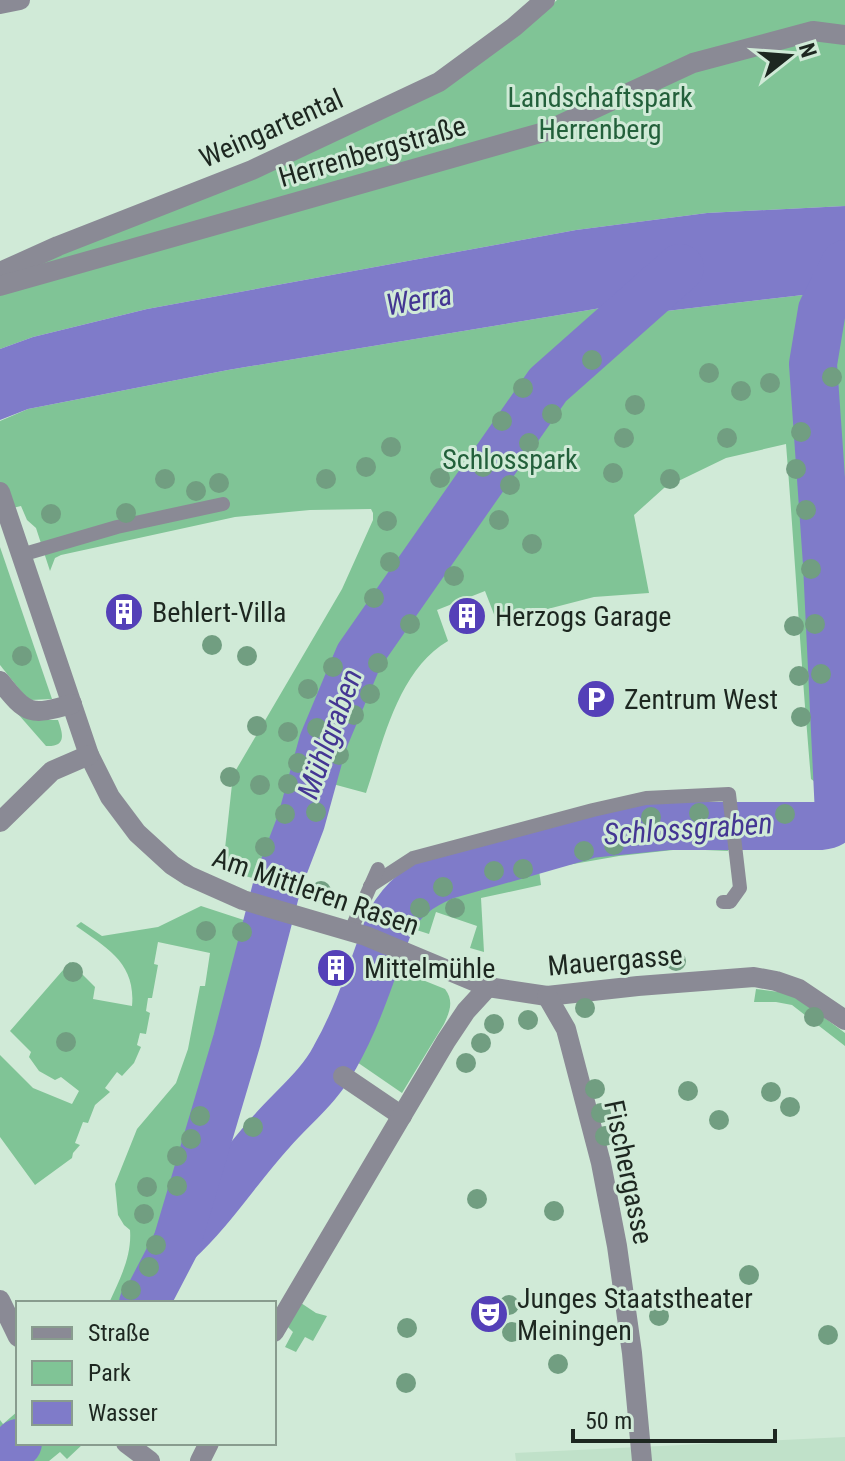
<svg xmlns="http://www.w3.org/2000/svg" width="845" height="1461" font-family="'Roboto Condensed',sans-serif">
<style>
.built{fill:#c0e1c9}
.green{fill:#80c496}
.water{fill:#7f7bc9}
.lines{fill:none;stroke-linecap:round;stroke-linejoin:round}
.river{stroke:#7f7bc9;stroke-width:48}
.service{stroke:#8a8a95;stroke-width:14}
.minor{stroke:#8a8a95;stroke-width:20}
.tree{fill:#719e81}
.labels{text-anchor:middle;stroke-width:6;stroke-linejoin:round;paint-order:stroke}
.park-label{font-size:28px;fill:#23603b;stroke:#d0ead7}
.street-label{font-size:28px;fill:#1d2720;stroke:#d0ead7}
.poi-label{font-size:28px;fill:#1d2720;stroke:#d0ead7;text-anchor:start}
.water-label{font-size:30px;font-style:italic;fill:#443693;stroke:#d0ead7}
</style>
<rect width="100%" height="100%" fill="#d0ead7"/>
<polygon class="built" points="845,1437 845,1461 516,1461 515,1453"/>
<g class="green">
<polygon points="557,0 845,0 845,206 707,213 576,230 147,309 33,337 0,349 0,278 519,35"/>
<path d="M845,293V571L820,573L829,787H822L811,779C801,667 795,555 786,444L726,458L664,488L634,515L649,593L594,597L497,622L485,591L437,610L448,641C398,670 383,742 366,793L329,783L302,892L245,876L223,867L233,775L342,589L373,520V513L371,509L310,510L235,517L61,555L55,558L50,571L36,528L27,520L21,506L0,511V421L28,409L228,370L601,308L658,312L803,295Z"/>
<polygon points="0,547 52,699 31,700 24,695 0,665"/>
<path d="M18,714L40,720H58C63,734 67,747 46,746Z"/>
<polygon points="721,804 728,851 682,849 619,856 539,870 541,885 481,898 484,952 470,948 477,926 436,912 429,934 373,916 384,891 404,876 420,867 598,818 647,809"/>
<path d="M201,906L259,925C235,1052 194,1172 145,1292L136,1303H109C120,1279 132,1256 130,1230L124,1225L118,1215L115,1184L137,1129L176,1083L188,1049L200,986H205L210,953L158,942L154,964L158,965L152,998H148L146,1011L150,1013L146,1034L140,1033L137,1045L141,1047L134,1063L122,1076L117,1072L105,1088L110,1092L95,1105L88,1123L83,1122L75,1143L80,1145L73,1153L72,1158L35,1185L0,1137V1055L33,1088L72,1104L79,1091L61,1077L55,1080L39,1071L29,1057L31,1052L10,1031L70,962L95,987L93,999L132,1006C136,963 107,948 76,926L81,922L102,936L158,927Z"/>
<path d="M383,964L445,989C454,1001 450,1011 444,1024L402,1093L354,1060L348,1067L341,1063Z"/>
<polygon points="756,989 779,992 798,998 845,1033 845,1046 792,1005 776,1002 754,1002"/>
<polygon points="301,1303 316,1313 327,1316 313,1341 305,1337 296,1352 285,1347 293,1332 287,1326"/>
<polygon points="18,1411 18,1432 0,1450 0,1420 3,1424"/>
<polygon points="32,1443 84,1443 67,1459 60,1452 49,1461 13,1461"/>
</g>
<polygon class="water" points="845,206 845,293 803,295 658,312 601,308 228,370 28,409 0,420 0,349 33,337 147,309 576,230 707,213"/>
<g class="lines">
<g class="river">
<path d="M177,1242C213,1209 239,1167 272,1131C293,1107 320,1086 335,1057C359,1015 373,967 390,922C404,897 419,887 444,876L591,834L669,826H820C830,825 834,823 839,814L827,564L813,364L822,310L845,264"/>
<polyline points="143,1303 151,1292 177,1242 237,1040 278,882 301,822 323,742 359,656 548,385 680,268"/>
<polyline points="0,1459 18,1443"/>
</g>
<g class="service">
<polyline points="21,555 117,527 223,504"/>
<polyline points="370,886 413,858 593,810 646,798 729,794 740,888 730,902 723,902"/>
<polyline points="350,932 378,869"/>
</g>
<g class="minor">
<polyline points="0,4 20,0"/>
<polyline points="0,272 58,246 252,170 439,82 514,27 545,0"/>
<polyline points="0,286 544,132 693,63 813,31 845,35"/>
<polyline points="0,492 89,755 110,797 137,833 172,865 189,876 243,900 366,936 488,987 547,996 638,986 754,977 776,981 799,989 845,1020"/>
<path d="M0,681C27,715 30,716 72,704"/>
<polyline points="0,822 52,771 89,755"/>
<polyline points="547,996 566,1029 601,1163 617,1246 632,1353 642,1461"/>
<polyline points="343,1076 402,1116"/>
<polyline points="0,1300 18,1337"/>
<polyline points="274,1332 446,1041 466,1011 488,987"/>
<polyline points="126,1443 150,1461"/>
<polyline points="200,1461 209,1443"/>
</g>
</g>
<g class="tree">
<circle cx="592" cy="360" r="10"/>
<circle cx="709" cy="373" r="10"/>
<circle cx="832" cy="377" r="10"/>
<circle cx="770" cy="383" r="10"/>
<circle cx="523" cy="388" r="10"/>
<circle cx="741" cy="391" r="10"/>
<circle cx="635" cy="405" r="10"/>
<circle cx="552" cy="414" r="10"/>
<circle cx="502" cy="421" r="10"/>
<circle cx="801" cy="432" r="10"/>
<circle cx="624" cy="438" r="10"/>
<circle cx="727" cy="438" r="10"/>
<circle cx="529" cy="443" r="10"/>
<circle cx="391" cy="447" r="10"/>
<circle cx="366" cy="467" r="10"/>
<circle cx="483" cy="467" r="10"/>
<circle cx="796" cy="469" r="10"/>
<circle cx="613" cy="473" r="10"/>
<circle cx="440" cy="478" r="10"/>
<circle cx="165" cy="479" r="10"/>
<circle cx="326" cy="479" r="10"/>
<circle cx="670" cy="479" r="10"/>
<circle cx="219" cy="483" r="10"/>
<circle cx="510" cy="485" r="10"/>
<circle cx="196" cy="491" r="10"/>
<circle cx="806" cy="510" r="10"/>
<circle cx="126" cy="513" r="10"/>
<circle cx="51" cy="514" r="10"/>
<circle cx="499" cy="520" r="10"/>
<circle cx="387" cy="521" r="10"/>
<circle cx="532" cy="544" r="10"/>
<circle cx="390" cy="562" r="10"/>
<circle cx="811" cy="569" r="10"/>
<circle cx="454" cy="576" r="10"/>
<circle cx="374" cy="598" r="10"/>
<circle cx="410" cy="624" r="10"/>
<circle cx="815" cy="624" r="10"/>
<circle cx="794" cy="626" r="10"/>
<circle cx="212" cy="645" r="10"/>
<circle cx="22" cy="656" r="10"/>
<circle cx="247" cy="656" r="10"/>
<circle cx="378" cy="663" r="10"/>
<circle cx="333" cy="667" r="10"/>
<circle cx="821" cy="674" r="10"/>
<circle cx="799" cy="676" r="10"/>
<circle cx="308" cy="689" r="10"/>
<circle cx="370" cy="694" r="10"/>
<circle cx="354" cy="715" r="10"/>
<circle cx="801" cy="717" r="10"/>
<circle cx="257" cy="726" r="10"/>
<circle cx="317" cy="728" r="10"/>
<circle cx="288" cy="732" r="10"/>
<circle cx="339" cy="755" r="10"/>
<circle cx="298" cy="763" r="10"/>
<circle cx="230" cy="777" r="10"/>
<circle cx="288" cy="784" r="10"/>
<circle cx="260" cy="785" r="10"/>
<circle cx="316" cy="812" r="10"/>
<circle cx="699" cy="813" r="10"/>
<circle cx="285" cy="814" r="10"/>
<circle cx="785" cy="814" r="10"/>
<circle cx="651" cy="817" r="10"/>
<circle cx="614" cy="845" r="10"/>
<circle cx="265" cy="847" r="10"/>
<circle cx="584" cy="851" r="10"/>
<circle cx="523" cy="869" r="10"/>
<circle cx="494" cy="871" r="10"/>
<circle cx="443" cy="887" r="10"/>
<circle cx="321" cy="891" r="10"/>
<circle cx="420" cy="908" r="10"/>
<circle cx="455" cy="908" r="10"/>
<circle cx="206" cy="931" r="10"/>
<circle cx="242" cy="932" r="10"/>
<circle cx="676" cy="961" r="10"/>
<circle cx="73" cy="972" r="10"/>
<circle cx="585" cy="1008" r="10"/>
<circle cx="814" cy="1017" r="10"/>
<circle cx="528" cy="1020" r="10"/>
<circle cx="494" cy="1024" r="10"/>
<circle cx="66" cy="1042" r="10"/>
<circle cx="481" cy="1043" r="10"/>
<circle cx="466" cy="1063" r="10"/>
<circle cx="595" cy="1089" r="10"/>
<circle cx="688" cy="1091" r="10"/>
<circle cx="771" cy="1092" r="10"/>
<circle cx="790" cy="1107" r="10"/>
<circle cx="601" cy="1113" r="10"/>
<circle cx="200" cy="1116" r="10"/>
<circle cx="719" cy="1120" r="10"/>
<circle cx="253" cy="1127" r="10"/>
<circle cx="605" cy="1136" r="10"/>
<circle cx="191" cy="1139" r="10"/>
<circle cx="177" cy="1156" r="10"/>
<circle cx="177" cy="1186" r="10"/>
<circle cx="147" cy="1187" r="10"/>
<circle cx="477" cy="1199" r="10"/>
<circle cx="554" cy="1211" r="10"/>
<circle cx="144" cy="1214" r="10"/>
<circle cx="156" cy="1245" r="10"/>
<circle cx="149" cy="1267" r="10"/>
<circle cx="749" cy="1275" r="10"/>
<circle cx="131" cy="1290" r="10"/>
<circle cx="509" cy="1305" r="10"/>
<circle cx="659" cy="1316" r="10"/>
<circle cx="407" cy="1328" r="10"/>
<circle cx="512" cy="1332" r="10"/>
<circle cx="828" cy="1335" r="10"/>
<circle cx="558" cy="1364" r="10"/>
<circle cx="406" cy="1383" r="10"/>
</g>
<defs>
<symbol id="building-disc" viewBox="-11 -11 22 22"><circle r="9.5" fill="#5440b8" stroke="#d0ead7"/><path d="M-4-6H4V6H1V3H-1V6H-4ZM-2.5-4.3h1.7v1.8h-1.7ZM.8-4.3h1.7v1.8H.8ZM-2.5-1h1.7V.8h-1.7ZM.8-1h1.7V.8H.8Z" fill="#fff"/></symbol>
<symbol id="parking-disc" viewBox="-11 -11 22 22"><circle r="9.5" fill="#5440b8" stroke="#d0ead7"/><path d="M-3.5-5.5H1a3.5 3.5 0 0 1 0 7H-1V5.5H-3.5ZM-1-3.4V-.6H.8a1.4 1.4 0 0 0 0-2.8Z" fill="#fff"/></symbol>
<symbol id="theatre-disc" viewBox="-11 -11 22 22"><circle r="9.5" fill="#5440b8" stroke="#d0ead7"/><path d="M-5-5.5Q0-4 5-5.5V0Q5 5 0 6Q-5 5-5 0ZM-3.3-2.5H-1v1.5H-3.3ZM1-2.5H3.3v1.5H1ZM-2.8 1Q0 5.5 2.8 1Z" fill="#fff"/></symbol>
</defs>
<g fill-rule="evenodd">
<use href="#building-disc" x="102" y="590" width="44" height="44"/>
<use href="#building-disc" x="445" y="594" width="44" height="44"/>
<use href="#parking-disc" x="574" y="677" width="44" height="44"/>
<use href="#building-disc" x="314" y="946" width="44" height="44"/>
<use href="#theatre-disc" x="467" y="1292" width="44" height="44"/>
</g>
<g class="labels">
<g class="park-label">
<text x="600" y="107">Landschaftspark<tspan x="600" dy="32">Herrenberg</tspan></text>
<text x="510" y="469">Schlosspark</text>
</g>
<g class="street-label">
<text transform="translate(271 128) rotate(-24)" y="10">Weingartental</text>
<text transform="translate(372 151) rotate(-16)" y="10">Herrenbergstraße</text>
<text transform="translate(316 891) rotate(19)" y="10">Am Mittleren Rasen</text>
<text transform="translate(615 960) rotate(-5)" y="10">Mauergasse</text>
<text transform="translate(629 1172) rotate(78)" y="10">Fischergasse</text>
</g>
<g class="poi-label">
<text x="152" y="622">Behlert-Villa</text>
<text x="495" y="626">Herzogs Garage</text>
<text x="624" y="709">Zentrum West</text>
<text x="364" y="978">Mittelmühle</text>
<text x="517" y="1308">Junges Staatstheater<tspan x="517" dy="32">Meiningen</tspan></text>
</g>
<g class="water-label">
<text transform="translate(419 300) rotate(-10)" y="10">Werra</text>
<text transform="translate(330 734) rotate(-70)" y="10">Mühlgraben</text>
<text transform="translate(688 829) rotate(-4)" y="10">Schlossgraben</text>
</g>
</g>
<rect x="16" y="1301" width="260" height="144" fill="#d0ead7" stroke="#889c8e" stroke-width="2"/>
<rect x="32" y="1327" width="40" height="12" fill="#8a8a95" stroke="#889c8e" stroke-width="2"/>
<text x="88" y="1341" font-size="24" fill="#1d2720">Straße</text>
<rect x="32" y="1361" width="40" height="24" fill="#80c496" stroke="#889c8e" stroke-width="2"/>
<text x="88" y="1381" font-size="24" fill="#1d2720">Park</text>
<rect x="32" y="1401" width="40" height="24" fill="#7f7bc9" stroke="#889c8e" stroke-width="2"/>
<text x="88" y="1421" font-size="24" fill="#1d2720">Wasser</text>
<g transform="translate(789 56) rotate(73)" stroke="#d0ead7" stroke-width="6" paint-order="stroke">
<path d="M0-6L14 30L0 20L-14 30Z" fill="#1d2720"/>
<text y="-12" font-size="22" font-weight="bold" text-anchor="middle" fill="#1d2720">N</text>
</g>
<path d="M573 1429v12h202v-12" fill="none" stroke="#1d2720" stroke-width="4"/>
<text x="585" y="1429" font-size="24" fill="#1d2720" stroke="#d0ead7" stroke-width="6" paint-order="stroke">50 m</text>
</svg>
